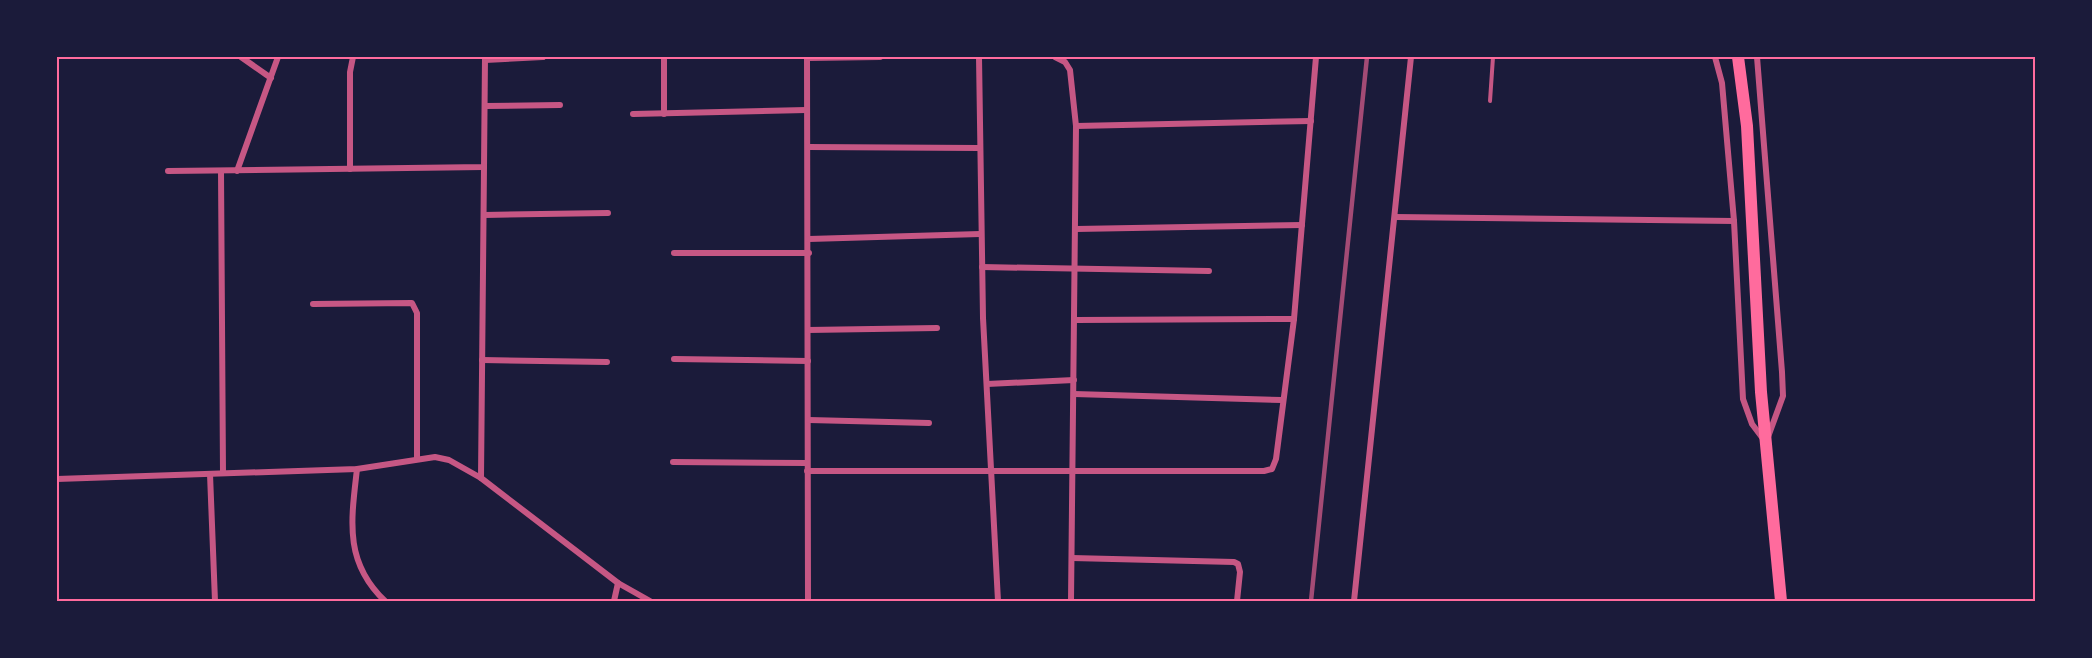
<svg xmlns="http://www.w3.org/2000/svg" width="2092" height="658" font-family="'DM Sans',sans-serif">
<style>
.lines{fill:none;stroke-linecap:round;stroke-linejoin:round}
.service{stroke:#c65784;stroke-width:4}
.minor{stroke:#c65784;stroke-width:6}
.trunk{stroke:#ff6b9d;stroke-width:12}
.rail{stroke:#a44b75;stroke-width:4.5}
.neatline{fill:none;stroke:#ff6b9d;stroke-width:2}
</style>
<rect width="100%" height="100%" fill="#1b1b3a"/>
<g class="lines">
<polyline class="service" points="1490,101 1493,57"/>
<g class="minor">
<polyline points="241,57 271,78"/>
<polyline points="664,57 664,114"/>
<polyline points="807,57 808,601"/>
<polyline points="979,57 983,318 998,601"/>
<polyline points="1055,57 1065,62 1070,70 1076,126 1071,601"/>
<polyline points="1715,57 1722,83 1734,221 1743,399 1752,424 1764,440"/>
<polyline points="1757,57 1782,372 1783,396 1768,437"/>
<polyline points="807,58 880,57"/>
<polyline points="485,60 543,57"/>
<polyline points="485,106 560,105"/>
<polyline points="633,114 806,110"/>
<polyline points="1076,126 1311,121"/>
<polyline points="808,147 979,148"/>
<polyline points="350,169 350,72 353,57"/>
<polyline points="168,171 484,167 485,57"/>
<polyline points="221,171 223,473"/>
<polyline points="237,171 278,57"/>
<polyline points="484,215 608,213"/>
<polyline points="1395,217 1734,221"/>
<polyline points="1076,229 1302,225"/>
<polyline points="809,239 980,234"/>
<polyline points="674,253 809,253"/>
<polyline points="982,267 1209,271"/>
<polyline points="313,304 412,303 417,313 417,458"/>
<polyline points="1076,320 1294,319"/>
<polyline points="808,330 937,328"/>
<polyline points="674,359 808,361"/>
<polyline points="482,360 607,362"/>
<polyline points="987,384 1074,380"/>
<polyline points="1074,394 1282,400"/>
<polyline points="809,420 929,423"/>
<polyline points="673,462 807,463"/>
<path d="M357,469C351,521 344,562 385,601"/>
<polyline points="807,471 1264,471 1272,469 1276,459 1294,319 1316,57"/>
<polyline points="210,474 215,601"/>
<polyline points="481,478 484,167"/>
<polyline points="57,479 357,469 435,457 449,460 481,478 618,583 650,601"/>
<polyline points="1072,558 1234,562 1238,564 1240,572 1237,601"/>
<polyline points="614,601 618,583"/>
<polyline points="1354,601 1411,57"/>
</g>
<polyline class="trunk" points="1738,57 1747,126 1761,392 1781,601"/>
<polyline class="rail" points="1311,601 1367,57"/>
</g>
<rect width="2092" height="658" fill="none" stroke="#1b1b3a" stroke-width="117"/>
<rect x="58" y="58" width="1976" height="542" class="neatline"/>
</svg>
